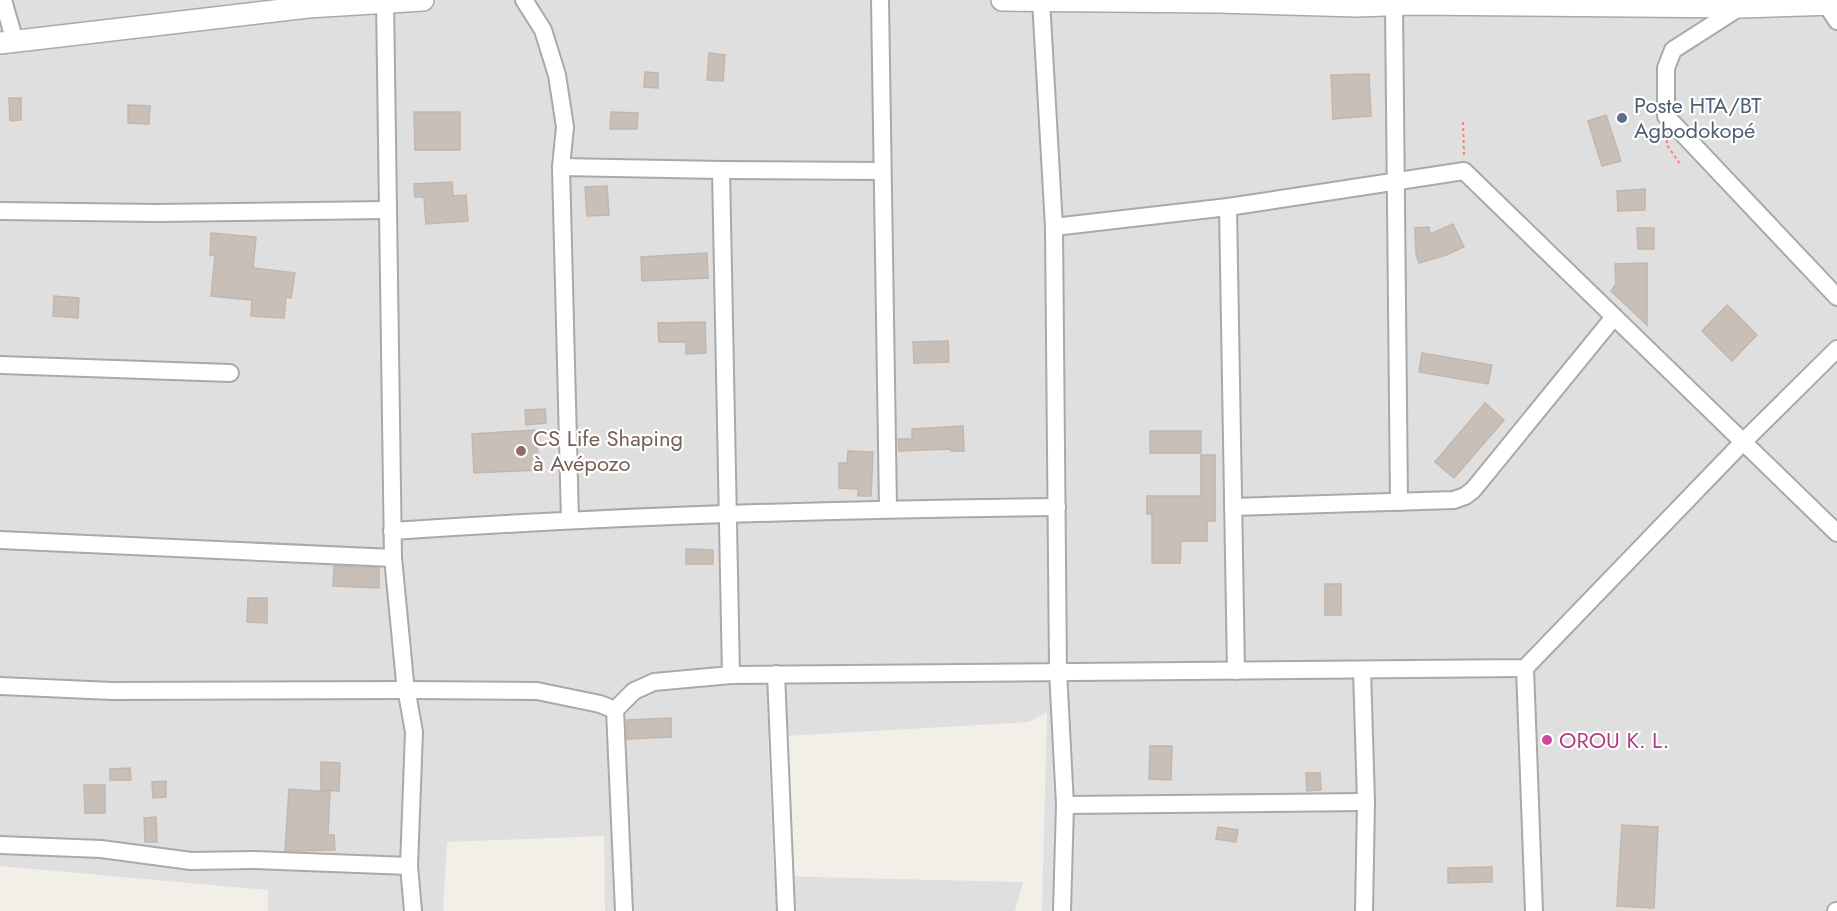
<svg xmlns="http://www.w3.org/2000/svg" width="1837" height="911" font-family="Jost,sans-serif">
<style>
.residential{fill:#e0dfdf}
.building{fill:#c7bfb8;stroke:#c4b6ab;stroke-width:1.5}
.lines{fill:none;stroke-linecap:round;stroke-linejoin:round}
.minor-casing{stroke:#a9a9a9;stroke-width:20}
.tertiary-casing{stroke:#a9a9a9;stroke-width:24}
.path{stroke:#fa8072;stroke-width:2;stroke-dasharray:3 3;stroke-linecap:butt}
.minor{stroke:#fff;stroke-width:16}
.tertiary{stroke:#fff;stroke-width:21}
.service-dot{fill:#5c6f8a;stroke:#fff;stroke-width:2}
.education-dot{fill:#8d6e63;stroke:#fff;stroke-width:2}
.hotel-dot{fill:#d1479c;stroke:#fff;stroke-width:2}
.labels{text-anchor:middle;stroke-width:4.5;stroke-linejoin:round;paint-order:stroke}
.service-label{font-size:22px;fill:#4e5e75;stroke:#fff;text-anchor:start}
.education-label{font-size:22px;fill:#785e54;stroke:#fff;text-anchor:start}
.hotel-label{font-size:22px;fill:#b23c85;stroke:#fff;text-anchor:start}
</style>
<rect width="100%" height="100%" fill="#f2efe9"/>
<polygon class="residential" points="0,0 1837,0 1837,911 1042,911 1047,712 1029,722 768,737 774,876 1023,882 1015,911 605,911 604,836 447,842 443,911 268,911 268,890 0,866"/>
<g class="building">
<polygon points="709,53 725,55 723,81 707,80"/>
<polygon points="645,72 658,73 658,88 644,87"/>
<polygon points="1369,74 1371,116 1333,119 1331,75"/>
<polygon points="9,98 21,98 21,120 10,121"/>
<polygon points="128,105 150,106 149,124 128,123"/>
<polygon points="414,112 460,112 460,150 415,150"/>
<polygon points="611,112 638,113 637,129 610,129"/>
<polygon points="1606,115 1621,161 1602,166 1588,121"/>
<polygon points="452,182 453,196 466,195 468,221 426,224 424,197 415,197 414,184"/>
<polygon points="607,186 609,215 587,216 585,187"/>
<polygon points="1645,189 1645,210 1618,211 1617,191"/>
<polygon points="1453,224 1464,247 1446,255 1419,263 1416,254 1415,228 1429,227 1430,234"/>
<polygon points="1637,228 1654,228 1654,249 1638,249"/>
<polygon points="211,233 256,237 253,268 295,273 291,298 286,297 284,318 251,316 252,300 211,296 215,255 210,255"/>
<polygon points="707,253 708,278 642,281 641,257"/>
<polygon points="1647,263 1647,325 1611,291 1616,284 1615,264"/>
<polygon points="54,296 79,298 78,318 53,316"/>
<polygon points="1727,305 1757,335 1732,361 1702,331"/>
<polygon points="705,322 706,353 686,354 686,342 659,342 658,323"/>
<polygon points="948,341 949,362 914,363 913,342"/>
<polygon points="1422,353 1492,365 1488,384 1419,372"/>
<polygon points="1485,403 1504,420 1454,478 1435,462"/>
<polygon points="545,409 546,423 526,425 525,410"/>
<polygon points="963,426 964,451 951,451 951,449 899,451 898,439 912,439 912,429"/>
<polygon points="535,430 540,470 474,473 472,434"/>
<rect x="1150" y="431" width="51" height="22"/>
<polygon points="848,451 873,452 871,496 858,496 858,489 839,488 839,463 847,463"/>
<polygon points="1201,455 1215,455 1215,521 1207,521 1207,541 1181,541 1180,563 1152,563 1152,514 1147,514 1147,496 1201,496"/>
<polygon points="686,549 713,550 713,564 686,564"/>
<polygon points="334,566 379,568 379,588 333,586"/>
<rect x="1325" y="584" width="16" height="31"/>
<polygon points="248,598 267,598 267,623 247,622"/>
<polygon points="671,718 671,737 627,739 627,720"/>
<polygon points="1150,746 1172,746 1171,780 1149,779"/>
<polygon points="321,762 340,763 339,791 321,790"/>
<polygon points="130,768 131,780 110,780 110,769"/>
<polygon points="1306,773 1320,773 1321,790 1307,791"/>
<polygon points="166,781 166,797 153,798 152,782"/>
<polygon points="84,785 105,785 105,813 85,813"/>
<polygon points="289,789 330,792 328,835 334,835 335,850 285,851"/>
<polygon points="156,817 157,842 145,842 144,818"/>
<polygon points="1622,825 1658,827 1654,908 1617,906"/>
<polygon points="1218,827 1238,830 1236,842 1216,839"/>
<polygon points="1492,867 1492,882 1448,883 1448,868"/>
</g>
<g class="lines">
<defs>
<g id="minor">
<polyline points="3,0 15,42"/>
<polyline points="385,0 393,558 405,682 414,732 409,866 413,911"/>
<polyline points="524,0 543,30 557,75 565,127 561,167 570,520"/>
<polyline points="880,0 888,508"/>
<polyline points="1041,0 1054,227 1058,671 1065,805 1062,911"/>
<polyline points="1826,4 1837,21"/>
<polyline points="1394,6 1399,502"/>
<polyline points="1740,7 1673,50 1666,68 1666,116 1837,297"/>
<polyline points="561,167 721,170 882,171"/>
<polyline points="721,170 731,675"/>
<polyline points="1228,207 1236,671"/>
<polyline points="0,211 157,213 387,210"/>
<polyline points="1054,227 1228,207 1464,171 1837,533"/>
<polyline points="0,365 230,373"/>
<polyline points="1233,507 1454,500 1465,496 1473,490 1614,317"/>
<path d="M392,531C614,516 836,509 1057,507"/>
<polyline points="0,540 393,558"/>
<polyline points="1525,668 1534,911"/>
<polyline points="1362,670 1366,802 1364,911"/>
<polyline points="776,674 786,911"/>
<polyline points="0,686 112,691 407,690 537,691 600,704 615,710"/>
<polyline points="1065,805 1366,802"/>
<polyline points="0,845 101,849 191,861 254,860 409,866"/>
<polyline points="624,911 615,710 634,691 654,682 731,675 1525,668 1743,442 1837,349"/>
<polyline points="1836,911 1837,911"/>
</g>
<g id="tertiary">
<polyline points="1002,0 1218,2 1357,6 1413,4 1740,7 1837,4"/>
<polyline points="0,43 308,7 423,0"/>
</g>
</defs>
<use href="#minor" class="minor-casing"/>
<use href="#tertiary" class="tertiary-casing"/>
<g class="path">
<polyline points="1463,122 1464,155"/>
<polyline points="1667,140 1667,145 1680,164"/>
</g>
<use href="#minor" class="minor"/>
<use href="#tertiary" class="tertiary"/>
</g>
<circle class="service-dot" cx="1622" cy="118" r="6"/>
<circle class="education-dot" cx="521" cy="451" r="6"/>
<circle class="hotel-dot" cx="1547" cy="740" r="6"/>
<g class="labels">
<g class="service-label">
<text x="1634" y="113">Poste HTA/BT<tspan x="1634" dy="25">Agbodokopé</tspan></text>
</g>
<g class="education-label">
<text x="533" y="446">CS Life Shaping<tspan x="533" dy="25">à Avépozo</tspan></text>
</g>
<g class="hotel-label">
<text x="1559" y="748">OROU K. L.</text>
</g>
</g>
</svg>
